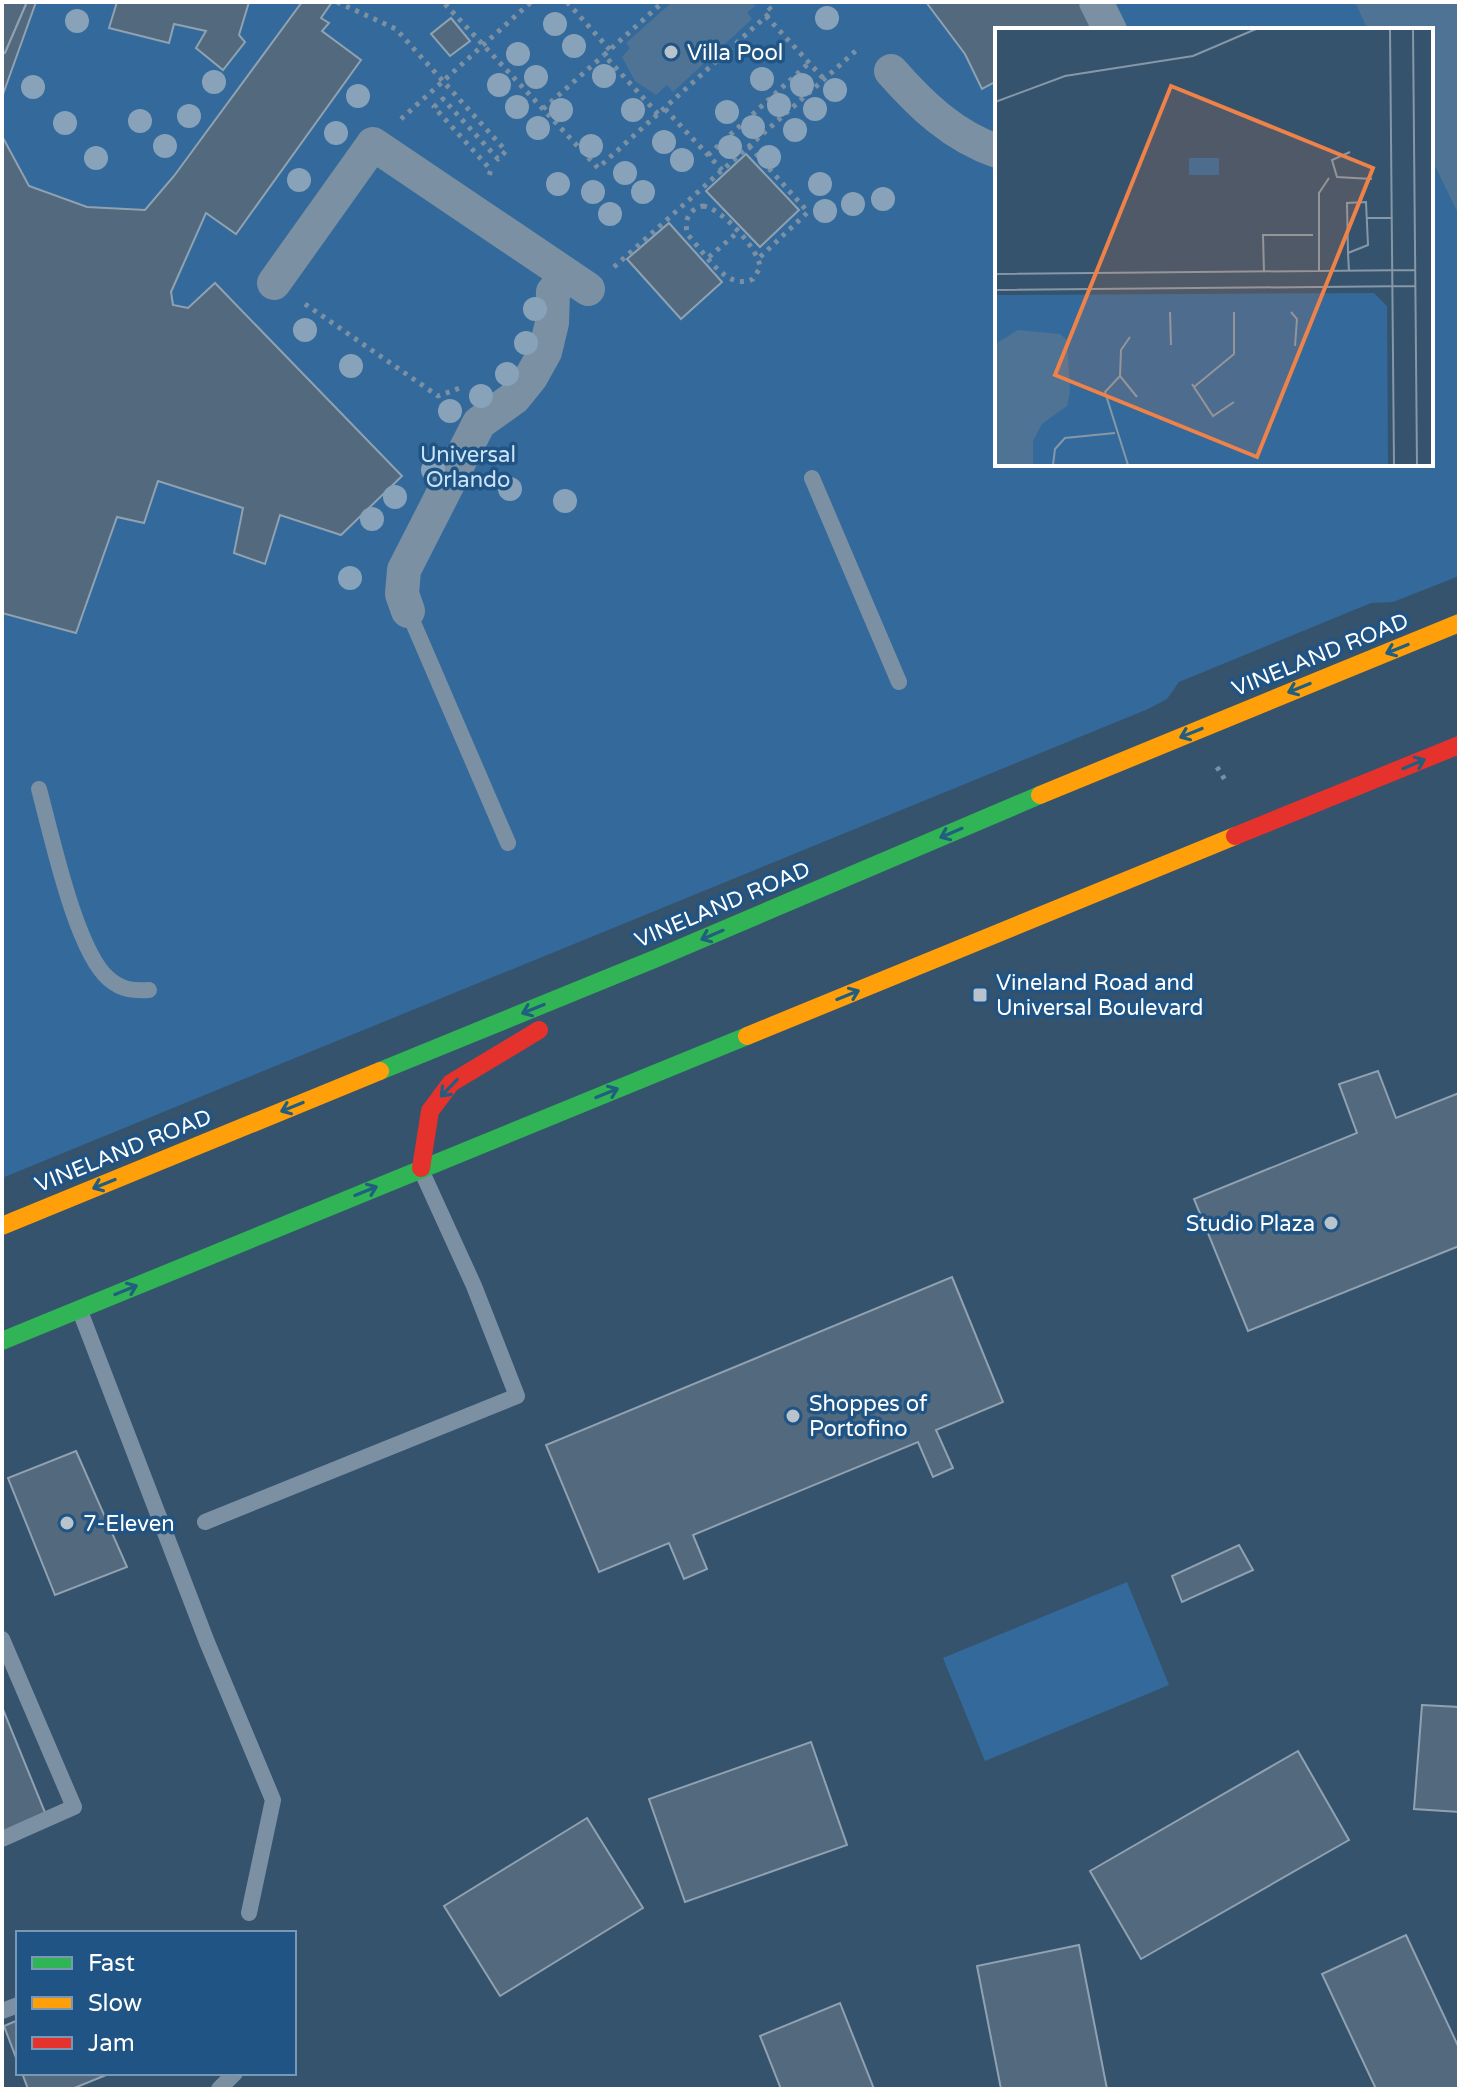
<svg xmlns="http://www.w3.org/2000/svg" width="1461" height="2091" font-family="'Varela Round',sans-serif">
<style>
.green{fill:#336a9b;fill-rule:evenodd}
.water{fill:#4e7395}
.building{fill:#52697e;stroke:#90a2b1;stroke-width:2}
.lines{fill:none;stroke-linecap:round;stroke-linejoin:round}
.path{stroke:#7c90a3;stroke-width:5;stroke-dasharray:4 6;stroke-linecap:butt}
.lane{stroke:#7c90a3;stroke-width:16}
.street{stroke:#7c90a3;stroke-width:34}
.fast{stroke:#30b455;stroke-width:18}
.slow{stroke:#ff9f0a;stroke-width:18}
.jam{stroke:#e5322d;stroke-width:18}
.tree{fill:#88a2b9}
.oneway{stroke:#215e7f}
.poi-dot{fill:#b9c3cc;stroke:#1f5484;stroke-width:3}
.labels{text-anchor:middle;stroke-width:7;stroke-linejoin:round;paint-order:stroke}
.poi-label{font-size:22px;fill:#fff;stroke:#1f5484;text-anchor:start}
.park-label{font-size:22px;fill:#cbe3f7;stroke:#1f5484}
.street-label{font-size:22px;fill:#fff;stroke:#1f5484}
.inset-road{fill:none;stroke:#8698a7;stroke-width:2}
.view{fill:#ee8249;fill-opacity:0.15;stroke:#ee8249;stroke-width:4}
.inset-edge{fill:none;stroke:#fff;stroke-width:4}
</style>
<rect width="100%" height="100%" fill="#36536d"/>
<g class="green">
<path d="M2,2H1459V576L1393,602L1371,603L1179,682L1167,699L1148,709L2,1178ZM997,30H1431V464H997Z"/>
<polygon points="1127,1582 1169,1685 985,1761 943,1658"/>
</g>
<g class="water">
<polygon points="672,2 752,2 755,6 747,12 752,19 673,92 667,85 656,95 635,81 622,57 630,48 626,43"/>
<polygon points="1355,2 1459,2 1459,215 1431,158 1431,30 1368,30"/>
</g>
<g class="building">
<polygon points="2,2 27,2 5,53 2,52"/>
<polygon points="2,2 27,2 5,53 2,52"/>
<polygon points="27,2 36,2 2,97 2,52 5,53"/>
<polygon points="117,2 249,2 239,35 245,42 223,70 196,48 206,31 174,24 169,43 109,28"/>
<polygon points="302,2 332,2 321,18 329,23 322,31 361,60 236,234 206,213 171,292 173,305 188,308 215,283 402,476 341,535 280,515 265,564 234,553 243,508 158,481 144,523 117,517 76,633 2,613 2,136 29,186 87,207 145,210 174,176"/>
<polygon points="926,2 1086,2 1097,30 997,30 997,81 982,89 965,54"/>
<polygon points="451,18 470,41 450,56 431,34"/>
<polygon points="746,154 799,210 760,247 706,191"/>
<polygon points="669,223 722,282 681,319 627,259"/>
<polygon points="1378,1071 1396,1118 1459,1093 1459,1246 1248,1331 1194,1199 1357,1133 1339,1084"/>
<polygon points="952,1277 1003,1402 936,1430 953,1468 933,1477 918,1442 693,1535 707,1569 684,1579 669,1543 599,1572 546,1445"/>
<polygon points="76,1451 127,1567 55,1595 8,1478"/>
<polygon points="1239,1545 1253,1570 1182,1602 1172,1576"/>
<polygon points="1422,1705 1459,1707 1459,1812 1414,1809"/>
<polygon points="2,1707 46,1815 2,1833"/>
<polygon points="811,1742 847,1845 685,1902 649,1799"/>
<polygon points="1298,1751 1349,1840 1141,1959 1090,1871"/>
<polygon points="587,1818 643,1908 500,1996 444,1906"/>
<polygon points="1406,1935 1459,2048 1459,2089 1376,2089 1322,1974"/>
<polygon points="1079,1945 1107,2089 1001,2089 977,1966"/>
<polygon points="840,2003 874,2089 781,2089 760,2036"/>
<polygon points="18,2020 18,2063 4,2026"/>
<polygon points="22,2073 111,2073 72,2089 28,2089"/>
</g>
<g class="lines">
<g class="path">
<polyline points="337,2 396,29 506,151 498,159 443,99 434,107 491,170 488,178"/>
<polyline points="567,2 610,50"/>
<polyline points="445,4 598,168 772,11 764,2"/>
<polyline points="766,16 824,79"/>
<polyline points="543,109 604,55"/>
<polyline points="665,109 722,170"/>
<polyline points="658,114 604,55 663,2"/>
<polyline points="401,119 531,2"/>
<polyline points="749,146 808,212 759,258"/>
<polyline points="708,155 809,63"/>
<path d="M703,206C720,207 760,250 760,268L753,279C727,292 704,252 688,235C683,221 689,209 703,206Z"/>
<polyline points="709,257 738,232"/>
<polyline points="614,267 860,47"/>
<polyline points="305,304 438,396 460,388"/>
<polyline points="1217,767 1227,783"/>
</g>
<g class="lane">
<polyline points="812,478 899,682"/>
<polyline points="408,611 508,843"/>
<path d="M39,789C51,833 76,952 109,979C122,990 133,991 149,990"/>
<polyline points="80,1311 207,1642 273,1800 249,1913"/>
<polyline points="205,1522 517,1396 474,1286 422,1172"/>
<polyline points="2,1639 74,1807 2,1839"/>
<polyline points="2,2011 18,2005"/>
<polyline points="219,2089 235,2073"/>
</g>
<g class="street">
<polyline points="1096,2 1110,30"/>
<path d="M891,71C921,105 953,136 997,151"/>
<polyline points="274,283 373,144 588,289"/>
<polyline points="408,611 402,594 404,570 479,423 514,398 531,377 545,352 552,323 553,292 567,275"/>
</g>
<g class="fast">
<polyline points="380,1071 657,958 1040,795"/>
<polyline points="2,1341 747,1036"/>
</g>
<g class="slow">
<polyline points="1040,795 1459,623"/>
<polyline points="747,1036 1235,836"/>
<polyline points="2,1226 380,1071"/>
</g>
<g class="jam">
<polyline points="1235,836 1459,745"/>
<polyline points="421,1168 430,1111 451,1083 539,1030"/>
</g>
</g>
<g class="tree">
<circle cx="827" cy="18" r="12"/>
<circle cx="77" cy="21" r="12"/>
<circle cx="555" cy="24" r="12"/>
<circle cx="574" cy="46" r="12"/>
<circle cx="518" cy="54" r="12"/>
<circle cx="604" cy="76" r="12"/>
<circle cx="536" cy="77" r="12"/>
<circle cx="762" cy="79" r="12"/>
<circle cx="214" cy="82" r="12"/>
<circle cx="499" cy="85" r="12"/>
<circle cx="802" cy="85" r="12"/>
<circle cx="33" cy="87" r="12"/>
<circle cx="835" cy="90" r="12"/>
<circle cx="358" cy="96" r="12"/>
<circle cx="779" cy="105" r="12"/>
<circle cx="517" cy="107" r="12"/>
<circle cx="815" cy="109" r="12"/>
<circle cx="561" cy="110" r="12"/>
<circle cx="633" cy="110" r="12"/>
<circle cx="727" cy="112" r="12"/>
<circle cx="189" cy="116" r="12"/>
<circle cx="140" cy="121" r="12"/>
<circle cx="65" cy="123" r="12"/>
<circle cx="753" cy="127" r="12"/>
<circle cx="538" cy="128" r="12"/>
<circle cx="795" cy="130" r="12"/>
<circle cx="336" cy="133" r="12"/>
<circle cx="664" cy="142" r="12"/>
<circle cx="165" cy="146" r="12"/>
<circle cx="591" cy="146" r="12"/>
<circle cx="730" cy="147" r="12"/>
<circle cx="769" cy="157" r="12"/>
<circle cx="96" cy="158" r="12"/>
<circle cx="682" cy="160" r="12"/>
<circle cx="625" cy="173" r="12"/>
<circle cx="299" cy="180" r="12"/>
<circle cx="558" cy="184" r="12"/>
<circle cx="820" cy="184" r="12"/>
<circle cx="593" cy="192" r="12"/>
<circle cx="643" cy="192" r="12"/>
<circle cx="883" cy="199" r="12"/>
<circle cx="853" cy="204" r="12"/>
<circle cx="825" cy="211" r="12"/>
<circle cx="610" cy="214" r="12"/>
<circle cx="535" cy="309" r="12"/>
<circle cx="305" cy="330" r="12"/>
<circle cx="526" cy="343" r="12"/>
<circle cx="351" cy="366" r="12"/>
<circle cx="507" cy="374" r="12"/>
<circle cx="481" cy="396" r="12"/>
<circle cx="450" cy="411" r="12"/>
<circle cx="433" cy="470" r="12"/>
<circle cx="510" cy="489" r="12"/>
<circle cx="395" cy="497" r="12"/>
<circle cx="565" cy="501" r="12"/>
<circle cx="372" cy="519" r="12"/>
<circle cx="350" cy="578" r="12"/>
</g>
<defs><path id="oneway-shaft" d="M-6 0H5M1.5-3L5.5 0L1.5 3" fill="none" stroke-width="1.6" stroke-linecap="round" stroke-linejoin="round" transform="scale(2)"/></defs>
<g class="oneway">
<use href="#oneway-shaft" transform="translate(1397 649) rotate(158)"/>
<use href="#oneway-shaft" transform="translate(1299 688) rotate(158)"/>
<use href="#oneway-shaft" transform="translate(1191 733) rotate(158)"/>
<use href="#oneway-shaft" transform="translate(1414 764) rotate(-23)"/>
<use href="#oneway-shaft" transform="translate(951 833) rotate(157)"/>
<use href="#oneway-shaft" transform="translate(712 935) rotate(157)"/>
<use href="#oneway-shaft" transform="translate(848 995) rotate(-22)"/>
<use href="#oneway-shaft" transform="translate(533 1009) rotate(158)"/>
<use href="#oneway-shaft" transform="translate(449 1088) rotate(134)"/>
<use href="#oneway-shaft" transform="translate(607 1093) rotate(-22)"/>
<use href="#oneway-shaft" transform="translate(292 1107) rotate(158)"/>
<use href="#oneway-shaft" transform="translate(104 1184) rotate(158)"/>
<use href="#oneway-shaft" transform="translate(366 1191) rotate(-22)"/>
<use href="#oneway-shaft" transform="translate(126 1290) rotate(-22)"/>
</g>
<g class="poi-dot">
<circle cx="671" cy="52" r="8"/>
<rect x="972" y="987" width="16" height="16" rx="4"/>
<circle cx="1331" cy="1223" r="8"/>
<circle cx="793" cy="1416" r="8"/>
<circle cx="67" cy="1523" r="8"/>
</g>
<g class="labels">
<g class="poi-label">
<text x="687" y="60">Villa Pool</text>
<text x="996" y="990">Vineland Road and<tspan x="996" dy="25">Universal Boulevard</tspan></text>
<text x="1315" y="1231" text-anchor="end">Studio Plaza</text>
<text x="809" y="1411">Shoppes of<tspan x="809" dy="25">Portofino</tspan></text>
<text x="83" y="1531">7-Eleven</text>
</g>
<g class="park-label">
<text x="468" y="462">Universal<tspan x="468" dy="25">Orlando</tspan></text>
</g>
<g class="street-label">
<text transform="translate(1320 654) rotate(-22)" y="8">VINELAND ROAD</text>
<text transform="translate(722 904) rotate(-23)" y="8">VINELAND ROAD</text>
<text transform="translate(123 1150) rotate(-22)" y="8">VINELAND ROAD</text>
</g>
</g>
<g transform="translate(995 28)">
<rect width="438" height="438" fill="#36536d"/>
<path d="M194,130H224V147H194ZM379,265L392,278L393,437H0V267Z" fill="#336a9b"/>
<path d="M23,302L65,306L72,312L75,364L72,378L47,396L38,413V437H0V316Z" fill="#4e7395"/>
<path class="inset-road" d="M395,1L399,437M418,1L422,437M0,74L70,48L198,28L261,1M355,124L337,132L342,149L377,151M372,190H397M353,225L373,217L371,174L352,175L353,225L354,243M324,243V165L334,150M269,244L268,207H318M0,246L420,242M0,262L420,258M175,284L176,317M296,284L302,291L300,318M125,348L142,369M197,356L218,388L239,374M199,359L239,326V284M58,437L60,421L70,410L120,405M133,437L110,364L125,348L126,322L135,309"/>
<path class="view" d="M176,58L378,140L262,429L60,347Z"/>
<rect width="438" height="438" class="inset-edge"/>
</g>
<rect width="1461" height="2091" fill="none" stroke="#ffffff" stroke-width="8"/>
<rect x="16" y="1931" width="280" height="144" fill="#1f5484" stroke="#7998b5" stroke-width="2"/>
<rect x="32" y="1957" width="40" height="12" fill="#30b455" stroke="#7998b5" stroke-width="2"/>
<text x="88" y="1971" font-size="24" fill="#ffffff">Fast</text>
<rect x="32" y="1997" width="40" height="12" fill="#ff9f0a" stroke="#7998b5" stroke-width="2"/>
<text x="88" y="2011" font-size="24" fill="#ffffff">Slow</text>
<rect x="32" y="2037" width="40" height="12" fill="#e5322d" stroke="#7998b5" stroke-width="2"/>
<text x="88" y="2051" font-size="24" fill="#ffffff">Jam</text>
</svg>
